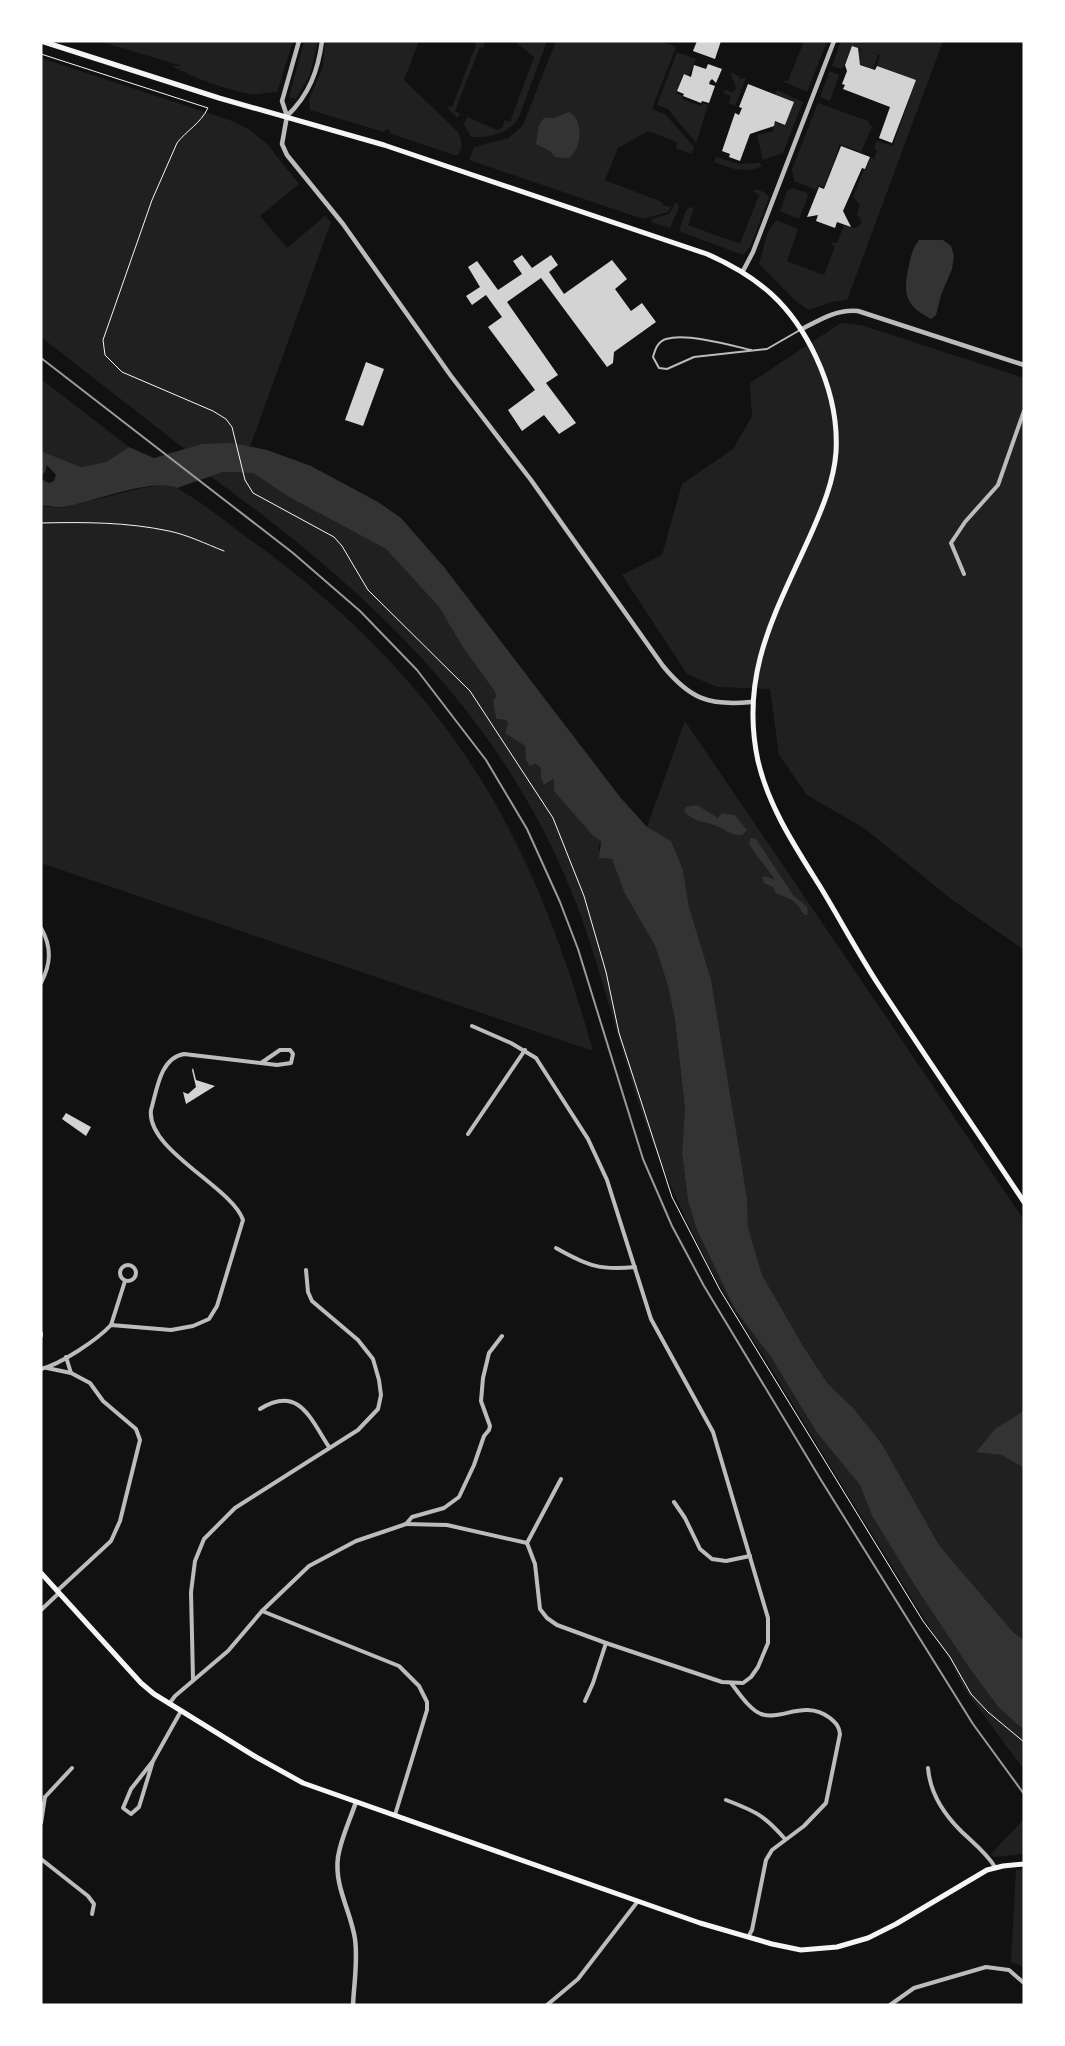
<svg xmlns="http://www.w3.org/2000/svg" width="1065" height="2046" font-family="Roboto,sans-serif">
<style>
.green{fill:#202020}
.water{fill:#333}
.building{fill:#d3d3d3}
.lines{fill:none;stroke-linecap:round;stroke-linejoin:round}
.path{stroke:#f5f5f5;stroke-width:1}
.service{stroke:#bcbcbc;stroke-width:2}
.minor{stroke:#bcbcbc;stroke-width:4}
.tertiary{stroke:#bcbcbc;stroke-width:4.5}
.secondary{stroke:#f5f5f5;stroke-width:5}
.rail{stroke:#9a9a9a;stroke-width:2}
</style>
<rect width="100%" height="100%" fill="#111"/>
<g class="green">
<path d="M293,41L277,93C267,90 260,96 250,94C223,89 197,79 172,66H182L102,42Z"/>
<polygon points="304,41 318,41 310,75 296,99 289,97"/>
<path d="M325,41H419L404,80L458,132C462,141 464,148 457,156L389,133L390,130L386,129L384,132L310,110L309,100L323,66Z"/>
<polygon points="474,41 485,42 483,48 480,47 455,111 460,114 457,118 446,106 452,107 476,45"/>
<path d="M514,41H547L519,117C510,133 489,138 471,137L464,124L467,117L497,130L503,127L504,120L510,122L534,57Z"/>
<polygon points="556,41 661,41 676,47 652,109 665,114 694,147 692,154 676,148 677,142 648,131 618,148 605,180 662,202 663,205 671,207 668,212 643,219 469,160 474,147 509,138 523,125"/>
<polygon points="804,41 827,41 807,92 782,81 788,81"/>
<path d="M841,41H943L847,300L832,302L809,310L797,302L759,264L768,232L776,220L798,229L787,261L824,275L835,247L830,243H837L844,225C851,228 857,230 862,222L857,214L860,205L853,197L864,169L866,170L870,158L874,159L877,150L874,148L877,141L893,146L916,80L877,66L880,55L852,46L842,69L832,66Z"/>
<polygon points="863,49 878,55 873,69 860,64 859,52"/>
<polygon points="677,52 696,59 689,75 683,74 676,93 683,96 682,99 701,106 702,103 708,105 696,143 668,109 657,105"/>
<path d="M41,58L232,121L250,130L267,144L299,184L260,216L287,248L325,216L331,222L250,447C228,443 208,442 186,450L41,337Z"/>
<polygon points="830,71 839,75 830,101 820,97"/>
<polygon points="730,72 739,76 739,79 746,78 735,106 729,103 731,96 723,93 724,90 733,92 736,88"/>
<polygon points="777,90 803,102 783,153 763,160 757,135 773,131 775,122 785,125 794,102 775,94"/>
<polygon points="818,103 868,121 872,127 861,152 840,144 824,187 818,185 816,190 794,181 792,169"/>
<path d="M716,157L739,164L760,163L762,166C746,174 729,168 714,162Z"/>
<polygon points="792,188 807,193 808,196 799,219 780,211 787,191"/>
<polygon points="756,189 766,193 769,198 750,247 743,255 679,231 686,210 690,207 694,208 688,225 740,244 759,195 753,191"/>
<polygon points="676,202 679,207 670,228 651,222 652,219 669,214"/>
<polygon points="841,323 861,325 1024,378 1024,950 951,899 864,828 807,795 779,755 770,689 717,687 687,674 622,575 662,555 682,484 733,449 752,416 750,383"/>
<polygon points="41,379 129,447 106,462 81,467 41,451"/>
<path d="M223,472L253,473L289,497L386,549L439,607L462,646L495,692L496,696L493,701L496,719L507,720L508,722L505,733L525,746L526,760L541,768V777L546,785L554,779L556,793L571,807L594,837L601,841L598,849L605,859H612L624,892L655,946L668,986L675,1020L685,1109L682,1153L688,1201L697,1230L737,1308L771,1357L817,1433L860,1485L872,1516L917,1589L970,1669L999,1708L1024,1730V1770L963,1687L951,1662C892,1566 833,1471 775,1375C751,1335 723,1295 702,1252C682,1212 663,1170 647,1128C621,1054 604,977 576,903C504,716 369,591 210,476Z"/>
<path d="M169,484C200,499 228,524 256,544C345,608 426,689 483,783C534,866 567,958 593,1051L41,863V506L62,508L142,488Z"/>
<polygon points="685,721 1024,1220 1023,1412 996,1428 977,1451 1001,1455 1024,1468 1024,1640 1013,1632 939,1545 882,1444 828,1384 805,1349 762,1275 748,1227 747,1198 699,941 689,907 683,870 647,827"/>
<polygon points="1024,1819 1024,1854 994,1857 991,1854"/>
<polygon points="1024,1869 1024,1966 1023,1967 1011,1962 1016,1870"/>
</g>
<g class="water">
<path d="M569,112C584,120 582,149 569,158L555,157L550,151L536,144L539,125L544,118H554Z"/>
<path d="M919,240H943L951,246L954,256L952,269L941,295L936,315L931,319C904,305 903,293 909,265C911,256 913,247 919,240Z"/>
<path d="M231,443L267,450L311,466L378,502L401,518L444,567L620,797L647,827L671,841L683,870L689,907L711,980L747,1198L748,1227L762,1275L805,1349L828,1384L854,1409L882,1444L939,1545L1013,1632L1024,1640V1730L999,1708L970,1669L917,1589L872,1516L860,1485L817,1433L771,1357L735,1309L697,1230L688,1201L682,1153L685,1109L675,1020L668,986L655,946L624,892L612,859L599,858L601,841L594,837L554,791V779L544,785L541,777V768L535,764L530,766L526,760L525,746L505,733L508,722L506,720L496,719L493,701L496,696L495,692L462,646L439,607L386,549L289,497L253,473L223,472L177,488C154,477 92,502 64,507C57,508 49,505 41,506V479L49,483L54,481L56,475L47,465L45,472L41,476V451L81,467L106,462L129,447L154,458L202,444Z"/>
<path d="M697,805L718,818L722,813L735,815L747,830L742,835C731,836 726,830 717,826C702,820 699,824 684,812L686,807Z"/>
<path d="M751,838L756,839L793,895L807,907L808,915H805C800,910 797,902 790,899C782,894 776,897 773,887L764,883L762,878L765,876L775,880C768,868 752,852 749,842Z"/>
<polygon points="1024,1400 1024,1468 1001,1455 976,1452 996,1428 1022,1412"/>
</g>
<g class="building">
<polygon points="697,41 721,41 715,59 693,51"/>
<polygon points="852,46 858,48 860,65 875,70 877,66 916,80 892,143 879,138 890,107 843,89 845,85 842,84 847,71 845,65"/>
<polygon points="708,64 722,69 716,83 712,79 710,81 709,84 715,86 709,103 702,101 701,103 683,96 684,94 677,91 684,74 691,77 694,65 706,69"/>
<polygon points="748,84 794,102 785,125 775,121 774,126 750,134 740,161 729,157 730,154 722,151 735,113 739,115 742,108 739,107"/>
<polygon points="841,146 870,157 865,169 862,168 843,211 851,227 837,222 835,228 816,221 818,215 807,217 819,187 824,189"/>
<polygon points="522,255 532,268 551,255 558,265 549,272 564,294 612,260 627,279 615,289 631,311 642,303 656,322 614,352 613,363 607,367 541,278 507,302 558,375 546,383 576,423 559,434 544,415 522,431 508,410 535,390 488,327 502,317 486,295 472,305 466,296 480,287 468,267 477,261 498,290 522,274 513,261"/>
<polygon points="366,362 384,369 363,426 345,420"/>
<polygon points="193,1068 196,1080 215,1086 186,1104 183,1092 188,1094 196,1087 192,1070"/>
<polygon points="66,1113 91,1127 86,1136 62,1119"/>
</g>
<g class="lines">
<g class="path">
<path d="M41,54L208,108C200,124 187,130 177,143L152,200L103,340L105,355L122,372L213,411L226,419L232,427L245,480L253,493L334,537L342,546L368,590L470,691L553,818L584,896L606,972L619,1033L672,1197L720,1290L923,1621L950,1657L971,1694L988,1712L1024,1742"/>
<path d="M41,523C84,522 127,522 169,531C188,535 206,544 224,551"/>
</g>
<path class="service" d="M751,350C730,345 687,333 666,339C657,342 655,350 653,357L659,368L667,369L694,357L767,349L800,330"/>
<g class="minor">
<polyline points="964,574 951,543 965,522 998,485 1024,411"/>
<path d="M41,928C52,947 51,964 41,983"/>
<polyline points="468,1134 525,1050"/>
<path d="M556,1248C586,1265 600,1271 635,1267"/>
<circle cx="128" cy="1273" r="8"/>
<polyline points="111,1325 125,1281"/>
<polyline points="41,1333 41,1336"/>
<polyline points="66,1357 71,1373"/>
<polyline points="47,1368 71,1373 90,1383 103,1401 136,1429 140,1440 120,1521 111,1541 57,1591"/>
<path d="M41,1369C61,1364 97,1340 111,1325L171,1330L193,1326L209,1319L217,1306L243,1220C232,1187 146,1150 151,1110C157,1090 160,1058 184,1054L277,1065L291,1063L293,1054L290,1050H280L261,1063"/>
<path d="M260,1409C299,1385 310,1418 329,1447"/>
<polyline points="674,1502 685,1518 700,1549 712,1559 726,1561 750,1556"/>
<polyline points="406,1524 447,1525 527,1543 535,1564 540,1609 547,1618 557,1625 606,1643 722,1682 743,1683 751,1677 758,1667 768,1643 768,1618 713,1432 651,1319 607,1180 588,1139 536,1058 511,1043 472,1026"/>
<polyline points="527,1543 561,1479"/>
<polyline points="41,1610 59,1593"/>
<polyline points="262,1611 399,1666 419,1686 427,1702 427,1710 395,1815"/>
<polyline points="193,1679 191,1592 195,1561 204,1539 235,1508 358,1430 378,1409 381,1395 379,1380 373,1359 358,1340 312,1301 308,1292 306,1270"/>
<path d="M731,1683C739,1693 749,1709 761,1714C782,1721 804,1699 830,1718C836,1723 839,1726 840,1734L826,1803L804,1826L772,1850L766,1860L752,1930L748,1937"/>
<polyline points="585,1701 593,1683 606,1643"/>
<polyline points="169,1704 175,1696 228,1651 262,1611 309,1566 356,1541 406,1524 412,1517 444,1508 459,1497 474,1465 484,1436 489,1430 490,1426 481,1401 483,1378 489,1353 502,1336"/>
<polyline points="153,1761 139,1807 131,1814 123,1808 131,1789 153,1761 181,1711"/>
<path d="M928,1768C930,1792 943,1813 960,1830C972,1842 986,1852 995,1867"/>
<polyline points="45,1797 72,1768"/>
<path d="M726,1800C755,1811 764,1815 785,1839"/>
<polyline points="41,1823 45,1797"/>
<polyline points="41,1859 88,1896 94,1904 92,1914"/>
<polyline points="547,2005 578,1979 638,1901"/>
<polyline points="890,2005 914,1988 986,1967 1009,1970 1024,1983"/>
</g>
<g class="tertiary">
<path d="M287,116L282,144L287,155L343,224L451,376L531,480L663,666C690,699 709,706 751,702"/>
<path d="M287,116C309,95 318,71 322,41"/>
<polyline points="287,116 282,101 299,41"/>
<polyline points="743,271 753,252 834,41"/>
<path d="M802,329C821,319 837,309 858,311L1024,365"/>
<path d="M353,2005C354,1983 358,1961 355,1939C351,1911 334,1887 338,1857C341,1838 350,1820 356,1802"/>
</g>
<g class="secondary">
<path d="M41,41L219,98L384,145L707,254C759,277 792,305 816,357C830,387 838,418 836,452C834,481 822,509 810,536C776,612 739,673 758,761C769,808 796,848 821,888C841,921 859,955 880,987C927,1059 976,1130 1024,1202"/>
<polyline points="41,1573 141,1683 154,1694 256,1757 303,1783 700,1923 772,1944 801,1950 837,1947 868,1938 896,1924 987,1870 1003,1866 1024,1864"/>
</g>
<polyline class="rail" points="41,358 293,553 360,611 417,670 486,760 527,829 560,902 578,949 643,1159 672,1226 704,1286 821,1480 973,1724 1024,1794"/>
</g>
<rect width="1065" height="2046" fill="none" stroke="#ffffff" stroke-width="85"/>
</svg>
